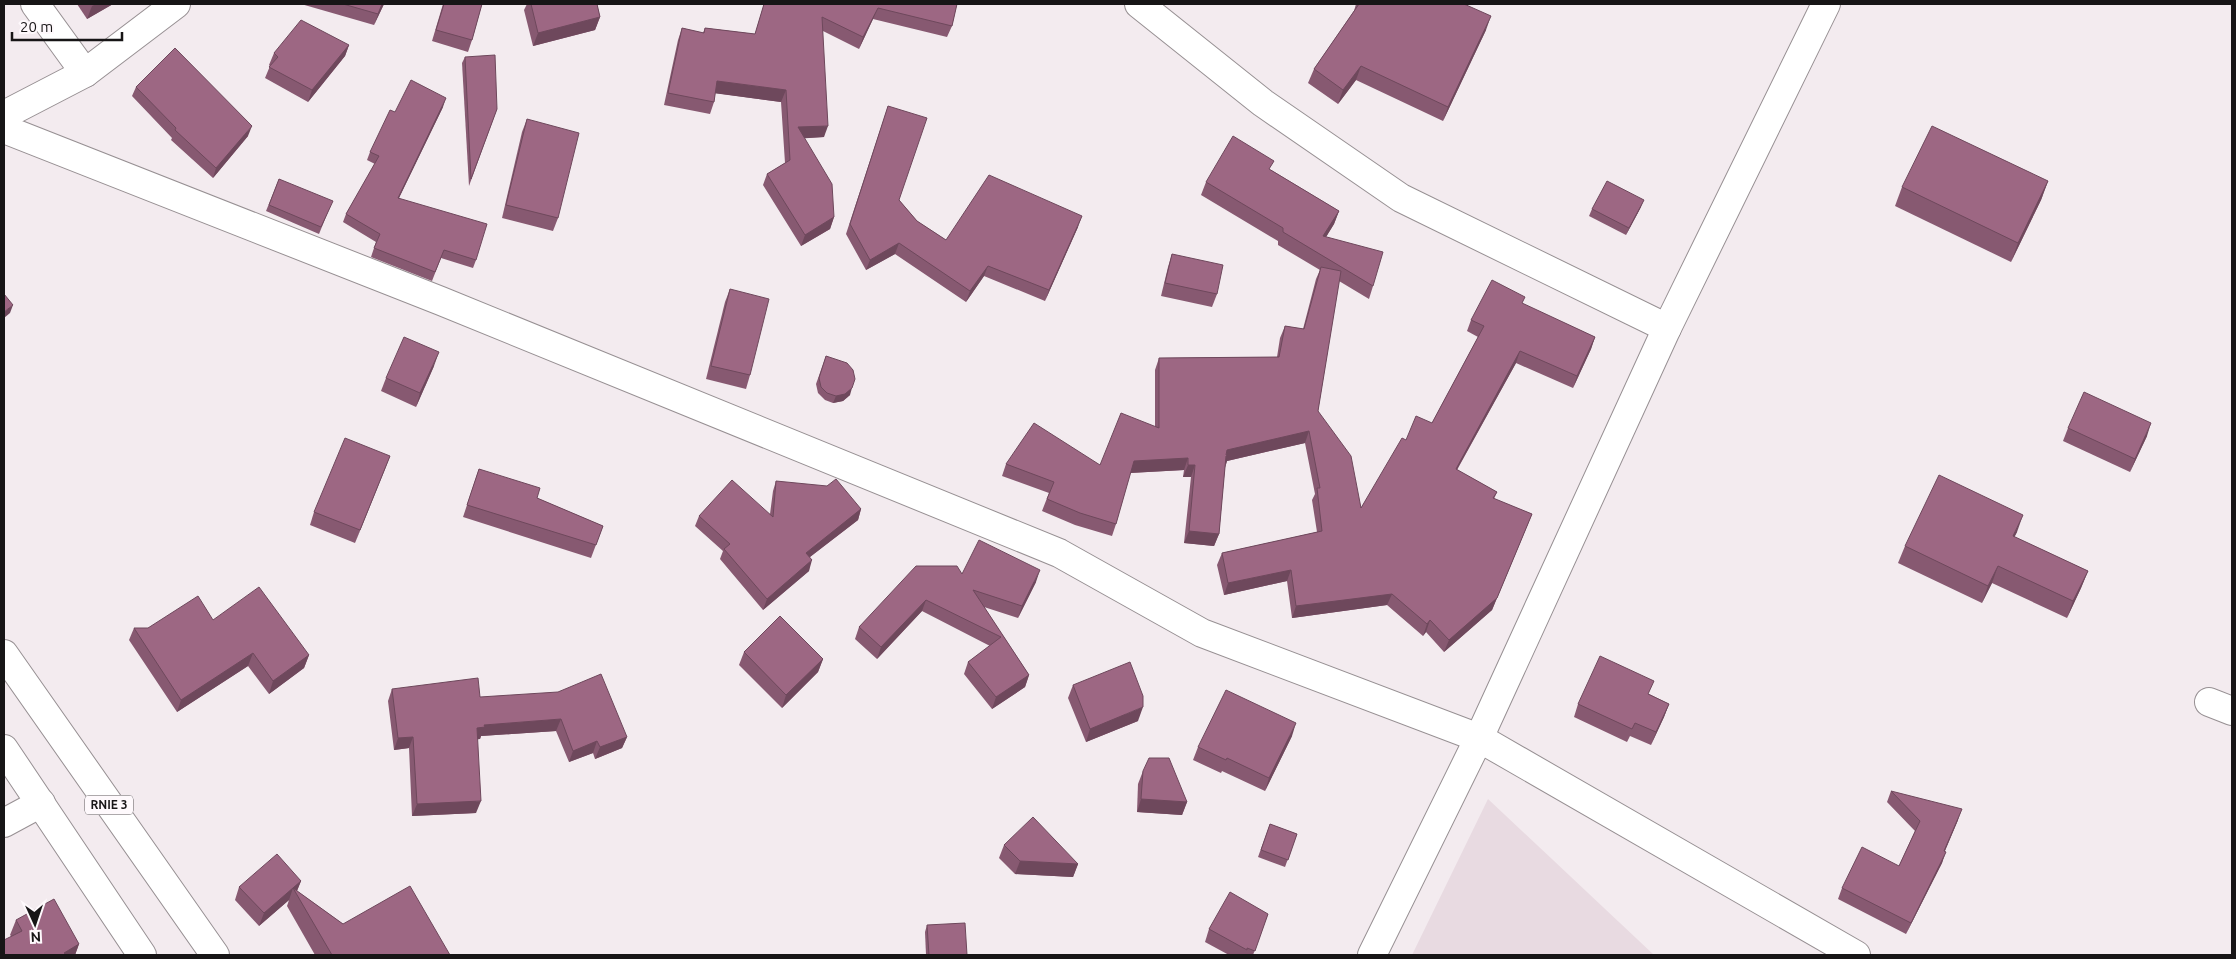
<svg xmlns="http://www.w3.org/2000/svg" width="2236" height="959" font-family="Ubuntu,sans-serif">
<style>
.built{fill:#e8dae1}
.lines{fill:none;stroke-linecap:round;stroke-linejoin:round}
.minor-casing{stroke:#979093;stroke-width:30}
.major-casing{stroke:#979093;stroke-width:30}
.highway-casing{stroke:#979093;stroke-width:30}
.minor{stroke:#fff;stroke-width:28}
.major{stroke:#fff;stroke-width:28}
.highway{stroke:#fff;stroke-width:28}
.wall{fill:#875971}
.shaded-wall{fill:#6e485c}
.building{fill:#9d6783;stroke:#6e485c}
.labels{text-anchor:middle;stroke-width:4.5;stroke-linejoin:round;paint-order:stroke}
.shield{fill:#fef9fc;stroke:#5c595b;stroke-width:1}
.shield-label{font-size:12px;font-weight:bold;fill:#171516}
</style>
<rect width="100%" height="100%" fill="#f3ebef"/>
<polygon class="built" points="1488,799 1654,955 1412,955"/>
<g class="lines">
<defs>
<g id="minor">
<polyline points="35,4 85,73"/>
<polyline points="1139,4 1263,103 1401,198 1667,328"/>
<polyline points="4,115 85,73 176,4"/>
<polyline points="4,129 441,301 1059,553 1202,633 1479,738 1856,955"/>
<polyline points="2209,702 2232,711"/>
<polyline points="4,823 41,803"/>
</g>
<polyline id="major" points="1372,955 1479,738 1667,328 1826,4"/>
<g id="highway">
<polyline points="4,654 215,955"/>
<polyline points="4,749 142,955"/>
</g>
</defs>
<use href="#minor" class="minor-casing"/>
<use href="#major" class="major-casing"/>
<use href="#highway" class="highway-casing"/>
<use href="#minor" class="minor"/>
<use href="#major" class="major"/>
<use href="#highway" class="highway"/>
</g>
<g class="wall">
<polygon points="77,4 113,4 87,19"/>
<polygon points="301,4 384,4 374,25"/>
<polygon points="443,4 482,4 472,40 468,52 432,41"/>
<polygon points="527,4 597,4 600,17 595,30 533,46 524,10"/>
<polygon points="764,4 957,4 952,26 947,37 873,19 859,49 823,31 824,137 804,138 834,217 830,229 801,246 763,185 767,174 785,163 781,102 715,93 714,102 710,114 664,105 678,40 682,28 703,33 705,28 755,34"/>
<polygon points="1356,4 1464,4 1486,30 1443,121 1356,80 1338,104 1308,83 1314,69 1354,11"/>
<polygon points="349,45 345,56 308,102 265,78 270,66 269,65 274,53"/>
<polygon points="465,57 497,109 469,186 462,63"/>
<polygon points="136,87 248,136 213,178 171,140 172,138 132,96"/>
<polygon points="888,106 899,200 917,221 946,240 1078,227 1045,301 984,276 966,302 895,254 866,270 846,234"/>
<polygon points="443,107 399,198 476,260 473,268 441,258 432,281 371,257 376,242 343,222 346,214 375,164 367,160 370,152 395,112"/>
<polygon points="527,119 558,218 553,231 502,218 522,132"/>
<polygon points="1271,170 1339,211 1334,224 1326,237 1373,286 1369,299 1339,281 1318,411 1361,508 1406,440 1432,423 1478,337 1467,331 1471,320 1523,304 1595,337 1591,349 1573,388 1516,363 1457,470 1497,492 1494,499 1532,514 1492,610 1444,652 1426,632 1423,636 1387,605 1292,618 1287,581 1224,595 1217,565 1222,553 1317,532 1312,500 1315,494 1305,443 1227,461 1225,467 1219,534 1214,546 1184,543 1191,477 1183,477 1184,470 1130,473 1116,524 1112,536 1075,525 1042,511 1049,493 1002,476 1006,464 1100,465 1155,427 1155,370 1159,358 1277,357 1280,338 1285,326 1303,329 1316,279 1320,270 1278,245 1278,241 1201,195 1206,182"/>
<polygon points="279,179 330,207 319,234 266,211"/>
<polygon points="2048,181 2041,200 2011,262 1895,206 1902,187"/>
<polygon points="1641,207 1626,235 1589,216 1592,209"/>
<polygon points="1172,254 1217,294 1212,307 1161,296 1168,267"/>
<polygon points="730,289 750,375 746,389 706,379 725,302"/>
<polygon points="826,356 850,395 843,401 833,403 825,400 818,393 816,384"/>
<polygon points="434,366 416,407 381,391 386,378"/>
<polygon points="2068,428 2147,436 2130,472 2063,441"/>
<polygon points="390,456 355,543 310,525 314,512"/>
<polygon points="479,469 537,498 603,526 591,558 463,517"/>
<polygon points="776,481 861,509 858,520 810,557 809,571 763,610 720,559 723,551 695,526 699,516 770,514 773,491"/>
<polygon points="2017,532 2014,537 2088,571 2081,588 2067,618 1992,583 1982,603 1898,563 1905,546"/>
<polygon points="962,574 1036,582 1018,618 984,607 1029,675 1025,687 992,709 964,674 968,662 990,646 922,611 877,659 855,639 859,627"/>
<polygon points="213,620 309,655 304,668 269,694 248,666 177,712 129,640 134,628 148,628"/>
<polygon points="744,652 823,659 818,672 782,708 739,665"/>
<polygon points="1073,685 1138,721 1086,742 1068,698"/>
<polygon points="392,689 480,697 627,737 622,748 595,759 593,753 569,762 556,731 481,736 480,739 477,739 476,813 412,816 409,748 394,750 388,701"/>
<polygon points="1649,694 1669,704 1664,717 1651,745 1630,736 1627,742 1574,717 1578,704"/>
<polygon points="1292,736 1265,791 1222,771 1221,773 1193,760 1198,747"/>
<polygon points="1143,771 1187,802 1182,815 1137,812 1138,784"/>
<polygon points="1891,791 1958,820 1945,851 1942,863 1906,934 1838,899 1842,888 1899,866 1915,831 1887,802"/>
<polygon points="1270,824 1297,834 1285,867 1258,857"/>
<polygon points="1004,845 1078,864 1073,877 1015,874 999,858"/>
<polygon points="301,881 297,891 343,924 450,955 315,955 287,906 289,900 259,926 235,900 239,887"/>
<polygon points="1268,914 1253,955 1229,955 1205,942 1209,929"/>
<polygon points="16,920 79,944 75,955 4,955 11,936 10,935"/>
<polygon points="927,925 967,955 926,955 925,932"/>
</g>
<g class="shaded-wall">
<polygon points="96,4 113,4 87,19 92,6"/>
<polygon points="382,4 384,4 374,25 378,14"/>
<polygon points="878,8 873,19 859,49 863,37"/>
<polygon points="1491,16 1486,30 1443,121 1448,107"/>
<polygon points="600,17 595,30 533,46 538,33"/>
<polygon points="349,45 345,56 308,102 312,90"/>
<polygon points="1361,66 1356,80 1338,104 1343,90"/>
<polygon points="717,81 786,90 781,102 713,93"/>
<polygon points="446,98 443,107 395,206 398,198"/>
<polygon points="252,126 248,136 213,178 216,168"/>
<polygon points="828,126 824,137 794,139 798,127"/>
<polygon points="2048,181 2041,200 2011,262 2018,243"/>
<polygon points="1644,200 1641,207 1626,235 1629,228"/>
<polygon points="1339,211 1334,224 1318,250 1323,236"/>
<polygon points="1082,216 1078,227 1045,301 1049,290"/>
<polygon points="834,217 830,229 801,246 805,235"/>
<polygon points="899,243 895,254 866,270 870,260"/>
<polygon points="988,266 984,276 966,302 970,291"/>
<polygon points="13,305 10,313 4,318 4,312"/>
<polygon points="1595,337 1591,349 1573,388 1577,376"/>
<polygon points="1520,351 1516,363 1451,480 1456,469"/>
<polygon points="439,352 434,366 416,407 420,393"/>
<polygon points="852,388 850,395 843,401 833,403 836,396"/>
<polygon points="2151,423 2147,436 2130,472 2135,459"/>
<polygon points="1309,431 1305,443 1227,461 1225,468 1227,450"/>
<polygon points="390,456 385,469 355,543 360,530"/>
<polygon points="1188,458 1184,470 1129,473 1134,461"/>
<polygon points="1188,465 1195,465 1191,477 1183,477"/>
<polygon points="861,509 858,520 802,563 806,553"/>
<polygon points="1532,514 1492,610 1444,652 1449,640"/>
<polygon points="2023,515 2017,532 2006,554 2013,536"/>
<polygon points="1189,531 1219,534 1214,546 1184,543"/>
<polygon points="812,560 809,571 763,610 767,599"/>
<polygon points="1998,566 1992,583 1982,603 1988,586"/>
<polygon points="1040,570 1036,582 1018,618 1022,606"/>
<polygon points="1291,570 1287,581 1224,595 1228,583"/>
<polygon points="2088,571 2081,588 2067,618 2073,601"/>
<polygon points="1392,594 1387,605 1292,618 1296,606"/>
<polygon points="926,600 922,611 877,659 881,647"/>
<polygon points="1430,620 1426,632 1423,636 1427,624"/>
<polygon points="253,653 248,666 177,712 181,700"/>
<polygon points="309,655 304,668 269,694 273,681"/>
<polygon points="823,659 818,672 782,708 786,695"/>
<polygon points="1029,675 1025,687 992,709 996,697"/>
<polygon points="1669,704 1664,717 1651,745 1656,732"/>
<polygon points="1143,707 1138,721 1086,742 1090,729"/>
<polygon points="561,719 556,731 481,736 480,739 473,740 477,728 484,725"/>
<polygon points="1296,723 1292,736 1265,791 1269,778"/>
<polygon points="413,737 409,748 394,750 398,738"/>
<polygon points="627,737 622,748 595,759 600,747"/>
<polygon points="597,741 593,753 569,762 573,751"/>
<polygon points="1141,799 1187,802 1182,815 1137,812"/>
<polygon points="481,801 476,813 412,816 417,804"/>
<polygon points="1962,809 1958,820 1940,862 1944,851"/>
<polygon points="1946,852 1942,863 1906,934 1911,923"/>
<polygon points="1020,861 1078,864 1073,877 1015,874"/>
<polygon points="301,881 296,893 293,888 289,900 259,926 264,913"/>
<polygon points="79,944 75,955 63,955 64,953"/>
</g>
<g class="building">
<polygon points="343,4 382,4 378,14"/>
<polygon points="444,4 482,4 472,40 436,30"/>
<polygon points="531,4 597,4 600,17 538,33"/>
<polygon points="764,4 957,4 952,26 878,8 863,37 822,17 828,126 798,127 832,184 834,217 805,235 767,174 790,160 786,90 717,81 714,102 668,93 682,28 704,33 705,28 755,34"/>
<polygon points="1359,4 1464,4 1491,16 1448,107 1361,66 1343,90 1314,69"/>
<polygon points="301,20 349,45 312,90 269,67 278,57 274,53"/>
<polygon points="175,48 252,126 216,168 175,130 176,128 136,87"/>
<polygon points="495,55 497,109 471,179 465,57"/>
<polygon points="411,80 446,98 398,198 487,224 476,260 444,250 435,272 374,248 380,234 346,214 379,156 370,152 390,110 395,112"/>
<polygon points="888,106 927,118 899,200 917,221 946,240 989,175 1082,216 1049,290 988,266 970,291 899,243 870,260 850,224"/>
<polygon points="527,119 579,133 558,218 506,205"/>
<polygon points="1932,126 2048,181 2018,243 1902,187"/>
<polygon points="1233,136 1274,161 1269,169 1339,211 1323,236 1383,252 1373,286 1283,232 1283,228 1206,182"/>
<polygon points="279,179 333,201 321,227 269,205"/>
<polygon points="1607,181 1644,200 1629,228 1592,209"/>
<polygon points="1172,254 1223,265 1217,294 1165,283"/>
<polygon points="1321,267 1341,271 1318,411 1351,456 1361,508 1402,438 1406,440 1416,416 1432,423 1484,326 1471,320 1492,280 1525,297 1522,303 1595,337 1577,376 1520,351 1456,469 1497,492 1493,498 1532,514 1497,598 1449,640 1430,620 1427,624 1392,594 1296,606 1291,570 1228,583 1222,553 1322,531 1317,488 1320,488 1309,431 1227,450 1226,455 1229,456 1226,456 1219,534 1189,531 1195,465 1188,465 1188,458 1134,461 1116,524 1080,513 1047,499 1054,482 1006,464 1034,423 1100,465 1121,413 1159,428 1159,358 1279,357 1285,326 1304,329"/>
<polygon points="730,289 769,299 750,375 711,366"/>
<polygon points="4,294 13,305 4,312"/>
<polygon points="404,337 439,352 420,393 386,378"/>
<polygon points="826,356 847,363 853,370 855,379 852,388 845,394 836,396 827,393 821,387 819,378"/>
<polygon points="2084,392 2151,423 2135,459 2068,428"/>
<polygon points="345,438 390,456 360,530 314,512"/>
<polygon points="479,469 540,488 537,498 603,526 596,545 467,505"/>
<polygon points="1939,475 2023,515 2013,536 2088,571 2073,601 1998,566 1988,586 1905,546"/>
<polygon points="836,479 861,509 806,553 812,560 767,599 724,549 730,544 699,516 732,480 773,517 776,481 827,486"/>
<polygon points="979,540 1040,570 1022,606 973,590 1029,675 996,697 968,662 1001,637 926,600 881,647 859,627 916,566 957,566 962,574"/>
<polygon points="259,587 309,655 273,681 253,653 181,700 134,628 148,628 198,596 213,620"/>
<polygon points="780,616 823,659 786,695 744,652"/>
<polygon points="1600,656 1654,681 1648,694 1669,704 1656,732 1635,723 1632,729 1578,704"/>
<polygon points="1130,662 1143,696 1143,707 1090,729 1073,685"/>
<polygon points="601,674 627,737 600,747 597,741 573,751 561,719 484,725 485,727 477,728 481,801 417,804 413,737 398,738 392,689 478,678 480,697 558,692"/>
<polygon points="1226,690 1296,723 1269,778 1227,758 1226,760 1198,747"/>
<polygon points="1149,758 1169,758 1187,802 1141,799 1143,771"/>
<polygon points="1891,791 1962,809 1944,851 1946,852 1911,923 1842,888 1862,847 1899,866 1920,821"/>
<polygon points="1033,817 1078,864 1020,861 1004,845"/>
<polygon points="1270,824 1297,834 1288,860 1261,850"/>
<polygon points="277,854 301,881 264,913 239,887"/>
<polygon points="410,886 450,955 332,955 293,888 343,924"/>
<polygon points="1230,892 1268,914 1255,951 1247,948 1247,950 1209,929"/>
<polygon points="54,899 79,944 64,953 66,955 4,955 4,940 22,931 16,920"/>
<polygon points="965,923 967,955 929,955 927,925"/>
</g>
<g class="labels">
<rect class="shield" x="85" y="795.5" width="48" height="19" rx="4"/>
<g class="shield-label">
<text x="109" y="809">RNIE 3</text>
</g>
</g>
<rect width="2236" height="959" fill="none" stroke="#171516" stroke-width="10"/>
<g transform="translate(35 924) rotate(177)" stroke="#fef9fc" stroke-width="4" paint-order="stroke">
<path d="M0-4L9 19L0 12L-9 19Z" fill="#171516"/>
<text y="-8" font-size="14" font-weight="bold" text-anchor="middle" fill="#171516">N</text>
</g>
<path d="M12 32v8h110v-8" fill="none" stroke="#171516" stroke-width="2.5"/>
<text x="20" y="32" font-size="15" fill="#171516" stroke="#fef9fc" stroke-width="4" paint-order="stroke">20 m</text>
</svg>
